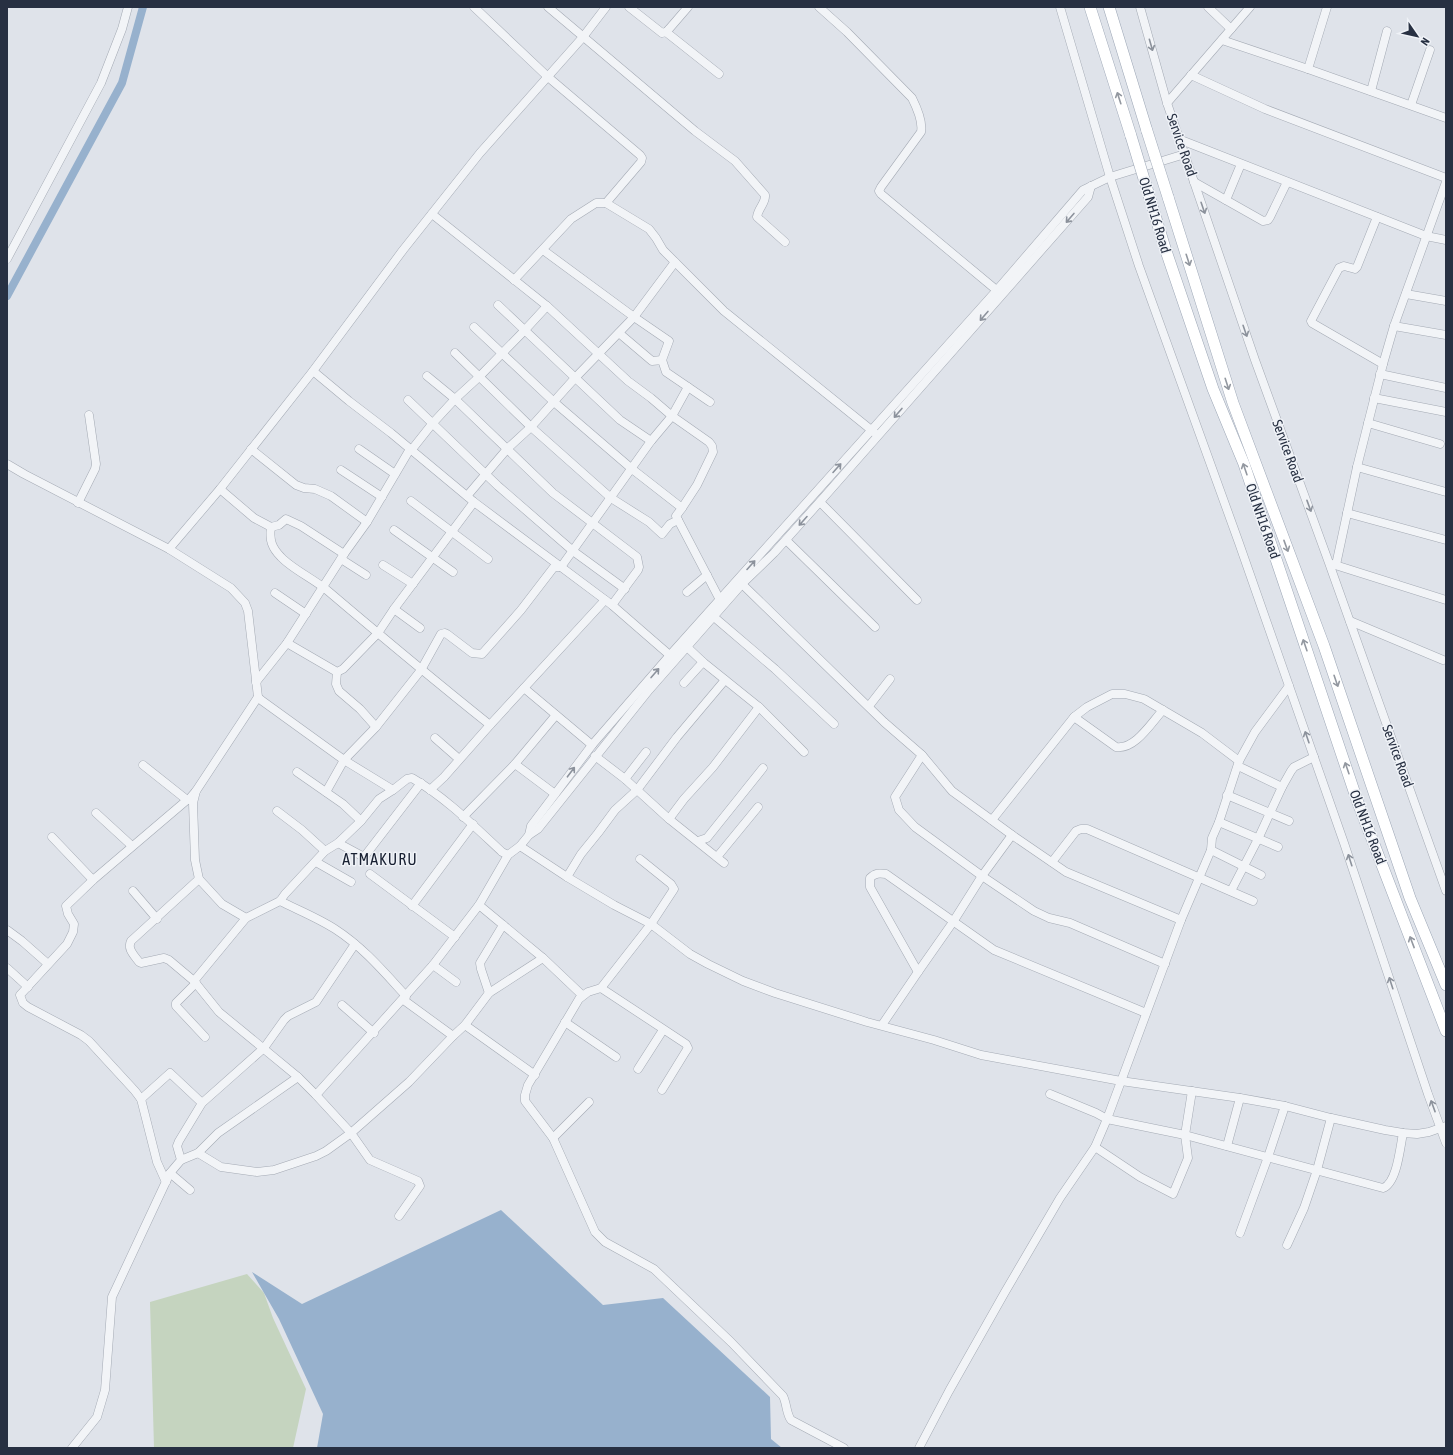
<svg xmlns="http://www.w3.org/2000/svg" width="1453" height="1455" font-family="'Asap Condensed',sans-serif">
<style>
.green{fill:#c5d4bf}
.water{fill:#97b1cd}
.lines{fill:none;stroke-linecap:round;stroke-linejoin:round}
.canal{stroke:#97b1cd;stroke-width:8}
.minor-casing{stroke:#a4aab4;stroke-width:9}
.major-casing{stroke:#9da7b6;stroke-width:12}
.minor{stroke:#f2f4f7;stroke-width:8}
.major{stroke:#fff;stroke-width:11}
.major-bridge-casing{stroke:#9da7b6;stroke-width:12;stroke-linecap:butt}
.major-bridge{stroke:#fff;stroke-width:11}
.oneway{stroke:#8c929c}
.oneway2{stroke:#9398a0}
.labels{text-anchor:middle;stroke-width:3;stroke-linejoin:round;paint-order:stroke}
.street-label{font-size:14px;fill:#273042;stroke:#eff2f7}
.quarter-label{font-size:16px;letter-spacing:1px;fill:#192133;stroke:#eff2f7}
</style>
<rect width="100%" height="100%" fill="#dfe3ea"/>
<polygon class="green" points="247,1274 264,1293 273,1318 306,1389 293,1448 154,1448 150,1302"/>
<polygon class="water" points="501,1210 603,1305 663,1298 770,1397 771,1439 782,1448 317,1448 323,1414 279,1319 252,1272 302,1304"/>
<g class="lines">
<polyline class="canal" points="7,296 122,83 143,7"/>
<defs>
<g id="minor">
<polyline points="474,7 548,77 640,155 642,158 641,162 606,203"/>
<path d="M548,7L695,131L735,161L765,195C766,203 758,208 757,217L785,242"/>
<polyline points="629,7 662,33 666,32 669,29 688,7"/>
<path d="M819,7L847,32L912,98C917,108 923,122 921,132L881,187L879,191L881,194L1000,293"/>
<polyline points="1060,7 1110,177 1139,266 1239,543 1344,843 1428,1094 1446,1143"/>
<polyline points="1140,7 1167,103 1255,360 1329,563 1446,891"/>
<polyline points="1208,7 1231,29"/>
<polyline points="666,32 719,74"/>
<polyline points="1222,40 1308,69 1446,118"/>
<polyline points="1308,69 1327,7"/>
<polyline points="1191,75 1265,109 1446,178"/>
<polyline points="1371,91 1387,31"/>
<polyline points="1167,103 1250,7"/>
<polyline points="1411,105 1430,50"/>
<polyline points="1181,140 1426,236 1446,240"/>
<polyline points="1194,182 1263,221 1268,220 1270,217 1287,182"/>
<polyline points="1226,200 1241,164"/>
<polyline points="432,214 547,306 628,381 651,398 672,416 709,442 712,446 713,452 697,485 682,508"/>
<polyline points="1377,217 1357,267 1355,269 1344,266 1339,268 1311,321 1312,323 1383,364"/>
<polyline points="543,250 634,317 669,341 662,360"/>
<polyline points="7,259 101,83 122,29 128,7"/>
<polyline points="514,280 571,219 596,203 606,203 649,229 656,238 663,250 724,311 875,433"/>
<polyline points="1406,294 1446,301"/>
<polyline points="498,305 620,420 651,441"/>
<polyline points="1394,326 1446,335"/>
<polyline points="474,327 554,402 632,469 682,508 676,516 720,600"/>
<polyline points="619,333 652,361 662,360 666,372 710,402"/>
<polyline points="455,353 531,427 611,498 649,522 662,534 670,524 678,520"/>
<polyline points="313,371 349,401 391,433 474,502 612,605 673,658"/>
<polyline points="1380,374 1446,388"/>
<polyline points="427,376 455,399 553,493 637,557 639,567 638,570 612,605"/>
<polyline points="1374,398 1446,412"/>
<polyline points="408,400 498,486 573,551 625,589"/>
<polyline points="1368,423 1440,444"/>
<polyline points="251,449 296,485 304,488 315,489 331,496 367,522"/>
<polyline points="359,449 395,474"/>
<polyline points="7,464 24,474 169,549 231,588 245,603 248,611 258,697 261,700 344,760 393,790"/>
<polyline points="1357,467 1446,492"/>
<polyline points="341,470 382,497"/>
<polyline points="220,489 254,518 271,527 279,525 286,519 301,526 344,554"/>
<polyline points="467,496 507,449 531,427 575,378 634,317 675,262"/>
<polyline points="411,501 488,559"/>
<polyline points="820,502 917,600"/>
<polyline points="78,503 95,469 96,464 89,415"/>
<polyline points="1347,513 1446,540"/>
<path d="M271,527C269,540 272,548 281,557C292,569 314,579 328,591C381,636 435,681 490,725"/>
<polyline points="394,530 453,572"/>
<polyline points="786,540 875,627"/>
<polyline points="169,549 220,489 313,371 403,250 480,153 583,37 606,7"/>
<polyline points="341,559 366,575"/>
<polyline points="1332,564 1446,600"/>
<polyline points="383,565 413,584"/>
<polyline points="1336,565 1357,467 1383,364 1394,326 1446,182"/>
<polyline points="742,584 884,722 922,755 952,791 1012,835 1066,872 1181,920"/>
<polyline points="687,592 707,575"/>
<polyline points="275,593 306,614"/>
<polyline points="394,609 420,628"/>
<polyline points="714,617 775,669 834,724"/>
<polyline points="1350,621 1443,660"/>
<polyline points="287,643 337,672 343,669 378,633 394,609 474,502"/>
<polyline points="687,647 703,662 759,707 804,752"/>
<polyline points="337,672 336,684 339,691 360,709 376,727"/>
<polyline points="256,682 287,643 344,554 367,522 410,449 413,448 432,424 455,399 479,377 524,331 547,306"/>
<polyline points="684,683 703,662"/>
<polyline points="524,688 592,745"/>
<polyline points="869,706 890,679"/>
<path d="M1074,717L1116,747C1135,750 1151,723 1163,710"/>
<polyline points="435,738 459,759"/>
<polyline points="922,755 895,797 899,810 915,827 982,876 1034,911 1049,918 1070,923 1165,964"/>
<polyline points="595,756 625,779 669,819 724,863"/>
<polyline points="515,764 555,794"/>
<polyline points="143,765 187,800"/>
<polyline points="1238,766 1282,787"/>
<polyline points="297,772 343,804 361,821"/>
<polyline points="625,779 646,752"/>
<polyline points="430,790 444,777 490,725 605,600"/>
<polyline points="326,792 344,760 376,727 421,670 441,634 445,633 447,634 472,653 482,654 521,610 554,567 561,567 651,441 672,416 688,387"/>
<polyline points="1227,795 1289,821"/>
<polyline points="277,811 302,830 325,851"/>
<polyline points="96,813 132,846"/>
<polyline points="463,817 515,764 556,715"/>
<polyline points="669,819 684,799 713,767 759,707"/>
<polyline points="992,820 1074,717 1087,707 1112,694 1125,694 1144,699 1202,733 1239,761"/>
<polyline points="1219,822 1278,847"/>
<polyline points="529,835 538,829 649,690 742,584 774,553 825,496 1088,197 1091,186"/>
<polyline points="52,837 93,880"/>
<polyline points="698,841 707,838 763,768"/>
<polyline points="338,843 364,857 421,783"/>
<polyline points="520,846 567,877 614,905 651,924 690,954 708,964 743,981 775,993 867,1022 934,1040 981,1055 1121,1081 1240,1098 1285,1106 1331,1118 1385,1130 1403,1133 1417,1134 1429,1132 1446,1126"/>
<polyline points="1211,850 1261,875"/>
<polyline points="717,857 758,807"/>
<path d="M640,859L671,884L674,889L651,924L601,988L588,992L579,999L528,1085L525,1095V1101L553,1138L595,1232L605,1242L654,1269L731,1342L783,1396C787,1404 786,1413 791,1420L844,1448"/>
<polyline points="316,862 351,882"/>
<polyline points="1052,862 1076,831 1081,829 1087,829 1253,901"/>
<polyline points="370,874 455,937"/>
<polyline points="567,877 581,854 598,833 615,810 637,790 677,737 725,680"/>
<polyline points="133,891 157,919"/>
<polyline points="1231,891 1258,839 1282,787 1291,771 1294,767 1314,757"/>
<path d="M280,901C298,910 318,918 335,929C363,947 384,972 406,996L405,1001L453,1036"/>
<polyline points="479,905 543,958 582,995"/>
<polyline points="412,906 473,824"/>
<polyline points="246,918 222,904 199,879 195,860 193,803 196,791 258,697"/>
<polyline points="7,930 22,941 48,964"/>
<polyline points="433,965 456,982"/>
<polyline points="7,968 28,987"/>
<path d="M918,972L870,887V878C875,873 879,873 886,874L994,950L1146,1013"/>
<path d="M194,981L169,960L164,958L141,963L139,962C134,955 127,949 131,941L199,879"/>
<polyline points="196,983 176,1003 176,1006 205,1037"/>
<polyline points="601,988 686,1044 688,1048 686,1051 662,1090"/>
<polyline points="489,993 481,969 480,963 503,925"/>
<polyline points="342,1005 374,1033"/>
<polyline points="565,1022 616,1057"/>
<polyline points="465,1025 535,1075"/>
<polyline points="882,1025 918,972 953,922 982,876 1012,835"/>
<polyline points="638,1069 663,1030"/>
<path d="M1050,1094L1096,1113L1107,1119L1185,1135L1383,1188C1397,1183 1400,1148 1403,1133"/>
<polyline points="316,1095 433,965 479,905 508,855 520,846 529,835 531,826 592,745 670,655 997,290 1083,190 1110,177 1185,154"/>
<polyline points="141,1099 170,1073 202,1103"/>
<polyline points="553,1138 589,1102"/>
<polyline points="1227,1146 1240,1098"/>
<polyline points="1095,1147 1140,1177 1173,1194 1188,1158 1185,1135 1192,1091"/>
<polyline points="198,1153 221,1167 257,1172 274,1170 316,1156 326,1151 351,1133 409,1082 453,1036 465,1025 489,993 543,958"/>
<polyline points="181,1160 198,1153 218,1133 298,1077"/>
<polyline points="170,1173 190,1190"/>
<polyline points="166,1182 157,1162 141,1099 135,1091 89,1041 81,1035 28,1007 23,1003 20,995 67,944 73,932 74,924 68,914 66,906 93,880 187,800 190,798 196,791"/>
<path d="M399,1216L420,1186L418,1181L370,1160L351,1133L316,1095L298,1077L219,1012L194,981L246,918L280,901L285,894L325,851L338,843L361,821L379,799L393,790L407,779L412,778C445,797 474,826 502,852L508,855"/>
<polyline points="1240,1233 1268,1157 1285,1106"/>
<polyline points="1287,1245 1304,1208 1317,1170 1331,1118"/>
<polyline points="72,1448 97,1417 105,1390 112,1297 170,1173 181,1160 177,1146 179,1141 202,1103 264,1048 284,1020 288,1016 316,1002 355,944"/>
<polyline points="919,1448 949,1391 1005,1292 1060,1198 1095,1147 1107,1119 1181,920 1211,850 1212,838 1219,822 1239,761 1255,732 1289,686"/>
</g>
<g id="major">
<polyline points="1090,7 1131,136"/>
<polyline points="1109,7 1147,131"/>
<polyline points="1168,197 1233,403 1324,646 1410,898 1446,985"/>
<polyline points="1151,202 1165,248 1213,389 1244,464 1357,800 1446,1031"/>
</g>
</defs>
<use href="#minor" class="minor-casing"/>
<use href="#major" class="major-casing"/>
<use href="#minor" class="minor"/>
<use href="#major" class="major"/>
<defs>
<g id="major-bridge">
<polyline points="1147,131 1168,197"/>
<polyline points="1131,136 1151,202"/>
</g>
</defs>
<use href="#major-bridge" class="major-bridge-casing"/>
<use href="#major-bridge" class="major-bridge"/>
</g>
<defs><path id="oneway-shaft" d="M-6 0H5M1.5-3L5.5 0L1.5 3" fill="none" stroke-width="1.6" stroke-linecap="round" stroke-linejoin="round"/></defs>
<g class="oneway">
<use href="#oneway-shaft" transform="translate(1151 45) rotate(74)"/>
<use href="#oneway-shaft" transform="translate(1203 208) rotate(71)"/>
<use href="#oneway-shaft" transform="translate(1070 218) rotate(131)"/>
<use href="#oneway-shaft" transform="translate(984 316) rotate(131)"/>
<use href="#oneway-shaft" transform="translate(1245 331) rotate(71)"/>
<use href="#oneway-shaft" transform="translate(898 413) rotate(131)"/>
<use href="#oneway-shaft" transform="translate(837 468) rotate(-48)"/>
<use href="#oneway-shaft" transform="translate(1309 506) rotate(70)"/>
<use href="#oneway-shaft" transform="translate(803 521) rotate(132)"/>
<use href="#oneway-shaft" transform="translate(751 565) rotate(-48)"/>
<use href="#oneway-shaft" transform="translate(655 673) rotate(-49)"/>
<use href="#oneway-shaft" transform="translate(1307 737) rotate(-109)"/>
<use href="#oneway-shaft" transform="translate(571 772) rotate(-53)"/>
<use href="#oneway-shaft" transform="translate(1350 860) rotate(-108)"/>
<use href="#oneway-shaft" transform="translate(1391 983) rotate(-108)"/>
<use href="#oneway-shaft" transform="translate(1433 1106) rotate(-110)"/>
</g>
<g class="oneway2">
<use href="#oneway-shaft" transform="translate(1119 98) rotate(-108)"/>
<use href="#oneway-shaft" transform="translate(1188 260) rotate(72)"/>
<use href="#oneway-shaft" transform="translate(1227 384) rotate(72)"/>
<use href="#oneway-shaft" transform="translate(1245 469) rotate(-109)"/>
<use href="#oneway-shaft" transform="translate(1286 546) rotate(70)"/>
<use href="#oneway-shaft" transform="translate(1305 645) rotate(-109)"/>
<use href="#oneway-shaft" transform="translate(1336 681) rotate(71)"/>
<use href="#oneway-shaft" transform="translate(1347 768) rotate(-109)"/>
<use href="#oneway-shaft" transform="translate(1412 942) rotate(-111)"/>
</g>
<g class="labels">
<g class="street-label">
<text transform="translate(1182 145) rotate(71)" y="5">Service Road</text>
<text transform="translate(1155 215) rotate(73)" y="5">Old NH16 Road</text>
<text transform="translate(1288 451) rotate(70)" y="5">Service Road</text>
<text transform="translate(1263 521) rotate(71)" y="5">Old NH16 Road</text>
<text transform="translate(1398 756) rotate(70)" y="5">Service Road</text>
<text transform="translate(1368 827) rotate(69)" y="5">Old NH16 Road</text>
</g>
<g class="quarter-label">
<text x="380" y="865">ATMAKURU</text>
</g>
</g>
<rect width="1453" height="1455" fill="none" stroke="#273042" stroke-width="16"/>
<g transform="translate(1417 36) rotate(124)" stroke="#eff2f7" stroke-width="3" paint-order="stroke">
<path d="M0-3L7 15L0 10L-7 15Z" fill="#273042"/>
<text y="-6" font-size="11" font-weight="bold" text-anchor="middle" fill="#273042">N</text>
</g>
</svg>
